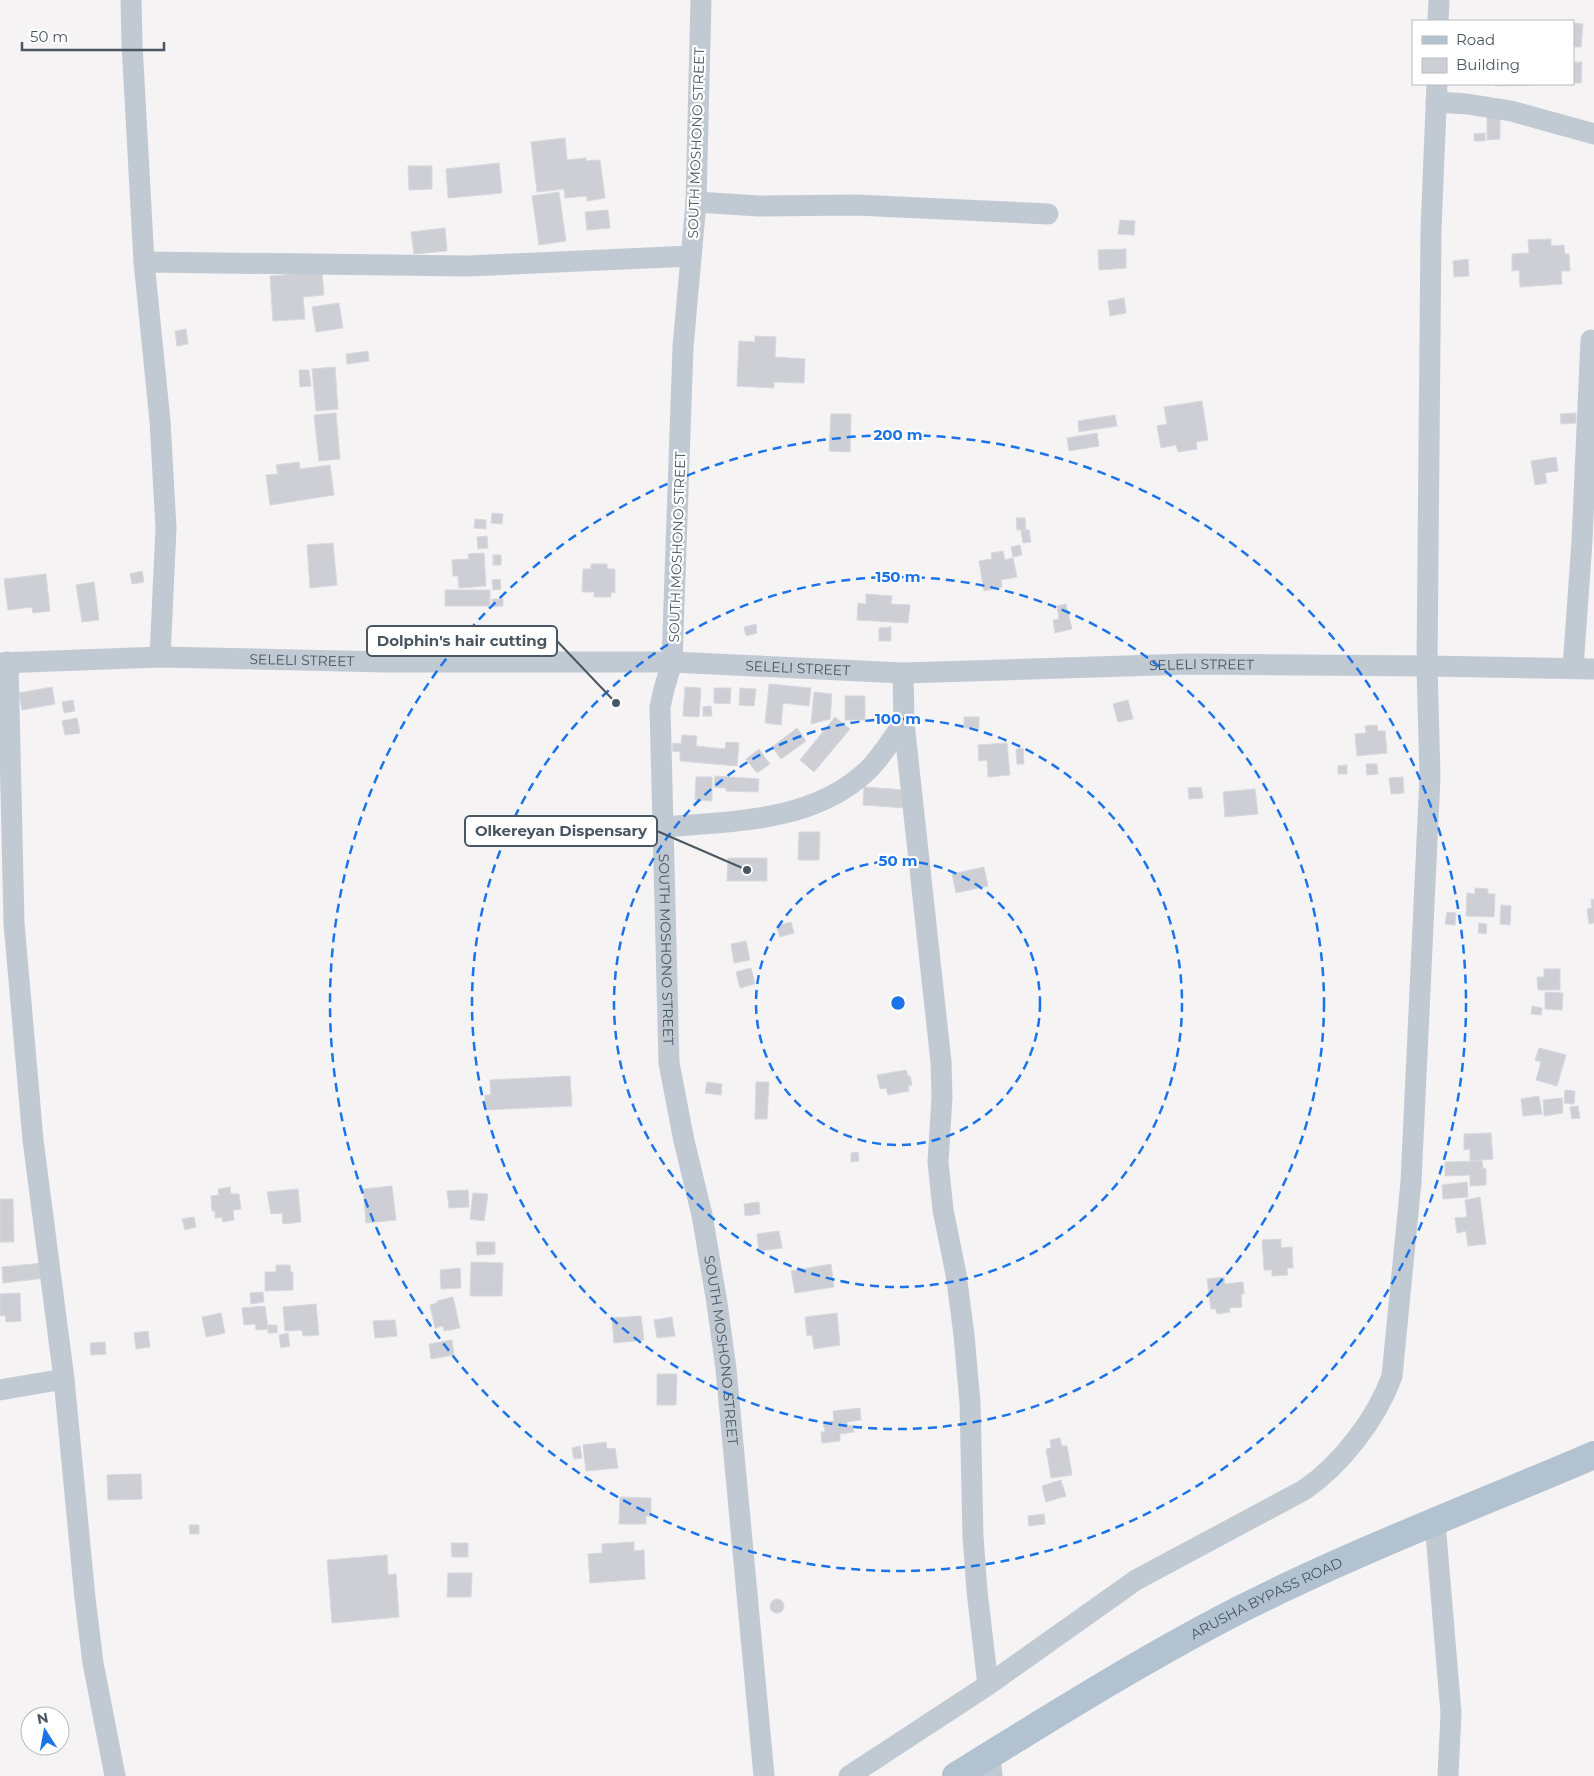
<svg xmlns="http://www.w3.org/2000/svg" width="1594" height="1776" font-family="Montserrat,sans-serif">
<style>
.building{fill:#cdcfd5;stroke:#d7d9de}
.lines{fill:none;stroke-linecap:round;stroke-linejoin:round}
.street{stroke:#c1cad2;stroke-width:21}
.primary{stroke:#b3c2d1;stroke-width:28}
.ring{fill:none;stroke:#1a73e8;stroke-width:2.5;stroke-dasharray:9 6}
.labels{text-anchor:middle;stroke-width:4.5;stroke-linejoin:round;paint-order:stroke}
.street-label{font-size:14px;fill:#4a5661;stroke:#fff}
.centre{fill:#1a73e8;stroke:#fff;stroke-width:2.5}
.ring-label{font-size:15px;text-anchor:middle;font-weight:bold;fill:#1a73e8;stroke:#fff;stroke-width:4.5;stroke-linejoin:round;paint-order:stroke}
.leader{fill:none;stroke:#4a5661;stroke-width:2}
.callout-dot{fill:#4a5661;stroke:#fff;stroke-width:2}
.callout{fill:#fff;stroke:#4a5661;stroke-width:2}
.callout-label{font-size:15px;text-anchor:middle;font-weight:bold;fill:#4a5661}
</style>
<rect width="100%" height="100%" fill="#f5f3f3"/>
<g class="building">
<polygon points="1573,23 1583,24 1581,47 1573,47"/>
<polygon points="1573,62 1582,62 1581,83 1573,83"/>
<polygon points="1495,84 1534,84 1534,85 1495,86"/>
<polygon points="1487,113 1500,113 1500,139 1487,140"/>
<polygon points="1485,133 1485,141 1474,141 1474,134"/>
<polygon points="565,138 567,160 586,158 586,161 600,160 605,198 587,201 587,196 565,198 564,189 537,192 531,142"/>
<polygon points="499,163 502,193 448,198 446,169"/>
<polygon points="408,166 432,166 432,189 409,190"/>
<polygon points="559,192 566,241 539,245 532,196"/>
<polygon points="608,210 610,228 587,230 585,212"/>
<polygon points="1120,220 1135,221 1134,235 1118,234"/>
<polygon points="445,228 447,251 414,254 411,232"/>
<polygon points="1551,239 1551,246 1564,245 1565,254 1569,254 1570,271 1561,271 1562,284 1520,287 1519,270 1512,271 1512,254 1529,253 1528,240"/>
<polygon points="1126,249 1126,268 1099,270 1098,250"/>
<polygon points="1468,259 1469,276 1454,277 1453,261"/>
<polygon points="322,272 324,295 303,297 305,319 273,321 270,276"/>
<polygon points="1124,298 1126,313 1110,316 1108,301"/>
<polygon points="339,303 343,328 316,332 312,307"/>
<polygon points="186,329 188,344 177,346 175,331"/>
<polygon points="755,336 776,337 775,357 805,359 804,383 774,382 774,388 737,386 739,341 755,342"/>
<polygon points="368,351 369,361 347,364 346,354"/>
<polygon points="335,367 338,409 316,411 312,369"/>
<polygon points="299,370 309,370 311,386 300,387"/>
<polygon points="1202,401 1208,440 1196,442 1197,449 1178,452 1176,445 1161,448 1157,426 1167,424 1164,407"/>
<polygon points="336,413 340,459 319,461 314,415"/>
<polygon points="1576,413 1576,423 1561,424 1560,414"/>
<polygon points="831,414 851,414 850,452 829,451"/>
<polygon points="1115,415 1117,426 1079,432 1078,421"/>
<polygon points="1097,433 1099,446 1069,451 1067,438"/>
<polygon points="1556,457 1558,471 1545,473 1547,483 1535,485 1531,461"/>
<polygon points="299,462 300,469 330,465 334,495 270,505 266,475 278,474 276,465"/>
<polygon points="492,513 503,514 502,524 491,523"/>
<polygon points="1016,518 1025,518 1026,530 1017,530"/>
<polygon points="475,519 486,520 486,529 474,528"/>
<polygon points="1029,530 1031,542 1023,543 1021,531"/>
<polygon points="487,536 488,548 478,549 477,537"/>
<polygon points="333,543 337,585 310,588 307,545"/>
<polygon points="1020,545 1022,555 1013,557 1011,547"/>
<polygon points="1003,551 1005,560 1013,558 1017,577 1001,580 1002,587 984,591 979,561 992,559 991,553"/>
<polygon points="484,553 486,586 459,588 458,576 453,576 452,560 469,559 468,554"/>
<rect x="493" y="555" width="8" height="10"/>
<polygon points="591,564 607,564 607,569 615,569 615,593 611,592 611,597 594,597 594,592 582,592 583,569 591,569"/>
<polygon points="142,571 144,582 132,584 130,574"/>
<polygon points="46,574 50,611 33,613 32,607 8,610 4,579"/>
<polygon points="500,579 501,589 493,590 492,580"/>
<polygon points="94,582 99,620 82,622 76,585"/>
<rect x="445" y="590" width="45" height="16"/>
<polygon points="866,594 892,596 891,604 910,605 908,623 857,620 858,603 866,604"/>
<polygon points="492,599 503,599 503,606 492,607"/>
<polygon points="1066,604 1072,629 1055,633 1053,620 1059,619 1057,606"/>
<polygon points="756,624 757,633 746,636 744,627"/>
<polygon points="891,627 891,641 879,641 879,628"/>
<polygon points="769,684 811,688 809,706 783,703 781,725 765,723"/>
<polygon points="52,687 55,704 22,710 19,693"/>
<polygon points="685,687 701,688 699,717 683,716"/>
<polygon points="714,688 731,688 730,704 714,703"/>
<polygon points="740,688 756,689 754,706 739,705"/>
<polygon points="814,692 832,694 830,719 811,724"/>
<rect x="845" y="696" width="20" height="24"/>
<polygon points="73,700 75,711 64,713 62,702"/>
<polygon points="1128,700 1133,719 1118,722 1113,704"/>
<polygon points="711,706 712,716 703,716 703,707"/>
<polygon points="835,717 850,729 814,772 800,760"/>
<rect x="964" y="717" width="15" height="11"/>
<polygon points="77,718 80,733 65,735 62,721"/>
<polygon points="1377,725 1378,731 1385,731 1387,753 1357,756 1355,734 1366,733 1365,726"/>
<polygon points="797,728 806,741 781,759 772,747"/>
<polygon points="682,735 697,736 696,746 725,749 726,742 739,743 737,766 680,761 680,752 672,751 673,743 681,744"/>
<polygon points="1007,743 1010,775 988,777 987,760 979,761 978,745"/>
<polygon points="1023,748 1024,764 1017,764 1016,749"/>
<polygon points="759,749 770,764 757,773 746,759"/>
<polygon points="1366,764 1377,764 1378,774 1367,775"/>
<polygon points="1347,765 1347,774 1338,774 1338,766"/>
<polygon points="715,776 759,779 758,792 726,791 726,788 714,787"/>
<polygon points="696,777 712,777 712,801 695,800"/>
<polygon points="1403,777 1404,793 1391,794 1389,778"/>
<polygon points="864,787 905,790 904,808 863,805"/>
<polygon points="1201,787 1203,798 1189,799 1188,788"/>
<polygon points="1255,789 1258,814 1225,817 1223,792"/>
<polygon points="799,832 820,832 819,860 798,860"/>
<polygon points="728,858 767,858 767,881 727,881"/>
<polygon points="984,867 988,886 956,893 952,874"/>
<polygon points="1475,888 1488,889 1488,894 1495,894 1494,917 1466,916 1467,893 1475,894"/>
<polygon points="1594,899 1594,923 1589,924 1587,909 1592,908 1591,900"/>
<polygon points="1501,905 1511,906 1510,925 1500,924"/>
<polygon points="1447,912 1456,913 1455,925 1445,924"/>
<polygon points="791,922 794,933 780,937 776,926"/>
<polygon points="1479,923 1487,924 1486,934 1478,933"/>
<polygon points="746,941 750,960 734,963 731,944"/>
<polygon points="751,968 755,984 740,988 736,972"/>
<polygon points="1544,969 1560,969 1560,990 1538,990 1537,977 1544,977"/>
<polygon points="1545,992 1563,993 1562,1010 1545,1009"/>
<polygon points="1532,1006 1542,1008 1541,1015 1531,1014"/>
<polygon points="1539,1048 1566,1055 1557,1086 1536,1080 1541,1062 1535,1060"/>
<polygon points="906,1070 908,1076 910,1076 912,1085 908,1086 909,1091 888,1095 886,1088 880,1089 877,1075"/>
<polygon points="570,1076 572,1106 485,1110 485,1095 491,1095 490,1080"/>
<polygon points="707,1082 722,1084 721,1095 705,1093"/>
<polygon points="756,1082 769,1082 767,1119 755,1119"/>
<polygon points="1565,1090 1575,1091 1574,1104 1564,1103"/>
<polygon points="1539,1096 1542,1114 1523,1116 1521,1099"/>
<polygon points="1562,1098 1563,1113 1544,1116 1543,1100"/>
<polygon points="1578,1106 1580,1118 1572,1119 1570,1107"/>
<polygon points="1491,1133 1493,1159 1470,1161 1470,1149 1464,1150 1464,1134"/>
<polygon points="858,1152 859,1161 851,1162 851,1153"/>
<polygon points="1482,1161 1483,1168 1486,1169 1486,1185 1470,1186 1470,1175 1445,1176 1445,1162"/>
<polygon points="1467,1182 1468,1197 1443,1199 1442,1185"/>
<polygon points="392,1186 396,1220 366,1223 363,1189"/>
<polygon points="230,1187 231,1194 239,1194 241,1209 233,1210 234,1220 223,1222 222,1217 215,1218 215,1211 212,1211 211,1196 219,1195 218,1189"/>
<polygon points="298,1189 301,1222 283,1224 282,1213 271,1214 267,1192"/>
<polygon points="468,1190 469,1207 449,1208 447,1191"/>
<polygon points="473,1193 488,1194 484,1221 470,1219"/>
<polygon points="1480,1197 1486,1244 1468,1246 1466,1231 1457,1233 1455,1218 1467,1217 1465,1200"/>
<polygon points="0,1199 13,1199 14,1242 0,1242"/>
<polygon points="759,1202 760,1214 745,1216 744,1204"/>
<polygon points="194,1217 196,1227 185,1230 182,1219"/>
<polygon points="779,1231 782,1248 759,1251 757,1234"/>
<polygon points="1281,1239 1281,1248 1292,1247 1293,1268 1287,1268 1288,1275 1272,1276 1272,1270 1264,1270 1262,1240"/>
<polygon points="476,1242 495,1242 495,1254 477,1255"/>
<polygon points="471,1262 503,1263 502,1296 470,1296"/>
<polygon points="43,1263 45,1278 3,1283 2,1267"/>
<polygon points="831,1264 834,1287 795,1293 791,1271"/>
<polygon points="276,1265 290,1265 291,1272 293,1272 293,1290 265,1291 265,1272 276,1272"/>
<polygon points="460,1268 461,1288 441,1289 440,1270"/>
<polygon points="1224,1277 1225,1284 1243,1282 1244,1294 1241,1294 1242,1307 1229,1308 1230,1312 1217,1314 1216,1309 1211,1309 1207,1279"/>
<polygon points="263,1292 264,1302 251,1304 250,1293"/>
<polygon points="20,1293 21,1321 6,1322 5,1315 0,1316 0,1294"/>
<polygon points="453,1297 460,1328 444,1331 443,1326 435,1328 430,1305 437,1303 437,1301"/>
<polygon points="316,1304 319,1335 303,1336 302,1330 285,1331 283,1307"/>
<polygon points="265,1306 268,1329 256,1330 255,1324 244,1325 242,1308"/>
<polygon points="221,1313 225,1333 206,1337 202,1317"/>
<polygon points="837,1313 840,1345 814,1349 812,1335 807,1336 805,1317"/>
<polygon points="641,1316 644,1340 614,1343 612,1318"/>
<polygon points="672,1317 675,1336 657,1338 654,1320"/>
<polygon points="395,1320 397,1336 375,1338 373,1321"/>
<rect x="268" y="1325" width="9" height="8"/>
<polygon points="148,1331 150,1347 136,1349 134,1333"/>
<polygon points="288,1333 290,1346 281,1348 279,1335"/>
<polygon points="452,1340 454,1355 431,1359 429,1344"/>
<polygon points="105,1342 106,1354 91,1355 90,1343"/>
<polygon points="657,1374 677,1374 676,1405 657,1405"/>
<polygon points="860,1408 861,1420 847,1422 847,1426 853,1425 854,1432 840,1434 840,1441 822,1443 821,1432 825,1432 823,1422 834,1421 833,1411"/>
<polygon points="1060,1438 1062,1446 1067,1446 1072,1475 1051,1478 1046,1449 1051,1448 1050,1440"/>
<polygon points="606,1442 607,1449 615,1448 618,1468 586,1471 583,1445"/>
<polygon points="580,1446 582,1458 574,1459 572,1448"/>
<polygon points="141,1474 142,1499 108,1500 107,1475"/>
<polygon points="1061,1480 1066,1496 1046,1502 1042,1486"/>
<polygon points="620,1497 651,1498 651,1516 646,1516 646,1524 619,1524"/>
<polygon points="1044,1514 1045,1524 1029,1526 1028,1516"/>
<polygon points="189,1525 199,1525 199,1534 190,1534"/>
<polygon points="634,1542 634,1551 644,1550 645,1579 590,1583 588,1554 602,1553 602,1544"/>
<polygon points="451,1543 468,1543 468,1557 452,1557"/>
<polygon points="387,1555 388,1575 396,1574 399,1617 332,1623 327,1560"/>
<polygon points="448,1573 472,1573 471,1597 447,1597"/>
<circle cx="777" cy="1606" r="7"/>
</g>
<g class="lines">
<g class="street">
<polyline points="131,0 132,44 144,262 160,421 166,528 160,657"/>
<path id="s1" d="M701,0L696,202L683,347L672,662L664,689L660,707L669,1063L684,1141L702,1215L717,1303L726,1369L764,1776"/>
<polyline points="1438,21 1439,0"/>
<polyline points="1436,102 1467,104 1511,111 1594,134"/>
<polyline points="696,202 759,206 856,205 1048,214"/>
<polyline points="144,262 468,266 691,256"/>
<polyline points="8,662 14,923 33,1140 64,1379 85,1598 93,1663 115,1776"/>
<path id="s2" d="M0,663L160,657L387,662H672L903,673L1189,664L1427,666L1594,669"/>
<polyline points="1573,668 1582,541 1591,340"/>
<polyline points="903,673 904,723 941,1062 942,1097 938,1162 943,1210 956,1274 964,1335 970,1403 973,1536 977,1591 988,1685"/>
<path d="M664,827C734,821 813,822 867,771C881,758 892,738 904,723"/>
<polyline points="0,1390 64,1379"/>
<polyline points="1435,1522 1451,1713 1448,1776"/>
<polyline points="990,1755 992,1776"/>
<path d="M849,1776L988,1685L1136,1580L1304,1490C1341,1465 1377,1418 1392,1376L1411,1182L1430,777L1427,666L1431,229L1437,84"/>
</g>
<path class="primary" id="s3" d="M956,1776C1048,1719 1140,1661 1237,1611C1351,1553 1475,1506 1594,1455"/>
</g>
<g class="ring">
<circle cx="898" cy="1003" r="142"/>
<circle cx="898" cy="1003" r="284"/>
<circle cx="898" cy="1003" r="426"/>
<circle cx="898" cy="1003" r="568"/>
</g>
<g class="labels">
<g class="street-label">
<text transform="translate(696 143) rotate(-88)" y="5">SOUTH MOSHONO STREET</text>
<text transform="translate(677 547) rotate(-88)" y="5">SOUTH MOSHONO STREET</text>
<text dy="5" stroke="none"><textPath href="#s2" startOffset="302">SELELI STREET</textPath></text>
<text dy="5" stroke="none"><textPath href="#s2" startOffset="1202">SELELI STREET</textPath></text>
<text dy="5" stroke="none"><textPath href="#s2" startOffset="798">SELELI STREET</textPath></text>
<text dy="5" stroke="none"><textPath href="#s1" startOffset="952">SOUTH MOSHONO STREET</textPath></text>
<text dy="5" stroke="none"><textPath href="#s1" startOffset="1358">SOUTH MOSHONO STREET</textPath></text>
<text dy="5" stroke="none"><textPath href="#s3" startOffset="358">ARUSHA BYPASS ROAD</textPath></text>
</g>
</g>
<circle cx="898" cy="1003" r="8" class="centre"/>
<g class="ring-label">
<text x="898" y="440">200 m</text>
<text x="898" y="582">150 m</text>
<text x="898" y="724">100 m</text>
<text x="898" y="866">50 m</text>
</g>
<path class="leader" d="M616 703L557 641M747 870L657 831"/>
<g class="callout-dot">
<circle cx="616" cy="703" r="5"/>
<circle cx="747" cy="870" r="5"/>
</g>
<g class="callout">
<rect x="367" y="626" width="190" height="30" rx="5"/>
<rect x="465" y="816" width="192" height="30" rx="5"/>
</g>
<g class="callout-label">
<text x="462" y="646">Dolphin's hair cutting</text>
<text x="561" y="836">Olkereyan Dispensary</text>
</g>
<rect x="1412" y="20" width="162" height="65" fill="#ffffff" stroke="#b7bbc0"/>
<rect x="1422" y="36" width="25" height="8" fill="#b3c2d1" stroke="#b7bbc0"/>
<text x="1456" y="45" font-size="15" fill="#4a5661">Road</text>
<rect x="1422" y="58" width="25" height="15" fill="#cdcfd5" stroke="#b7bbc0"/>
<text x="1456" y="70" font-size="15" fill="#4a5661">Building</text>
<g transform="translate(45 1731) rotate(349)"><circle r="24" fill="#ffffff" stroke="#b7bbc0"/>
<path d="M0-4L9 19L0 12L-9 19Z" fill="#1a73e8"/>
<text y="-8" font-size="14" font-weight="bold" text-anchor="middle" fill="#4a5661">N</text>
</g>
<path d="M22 42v8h142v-8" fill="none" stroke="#4a5661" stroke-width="2.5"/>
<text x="30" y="42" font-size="15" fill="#4a5661" stroke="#ffffff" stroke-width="4" paint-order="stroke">50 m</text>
</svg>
